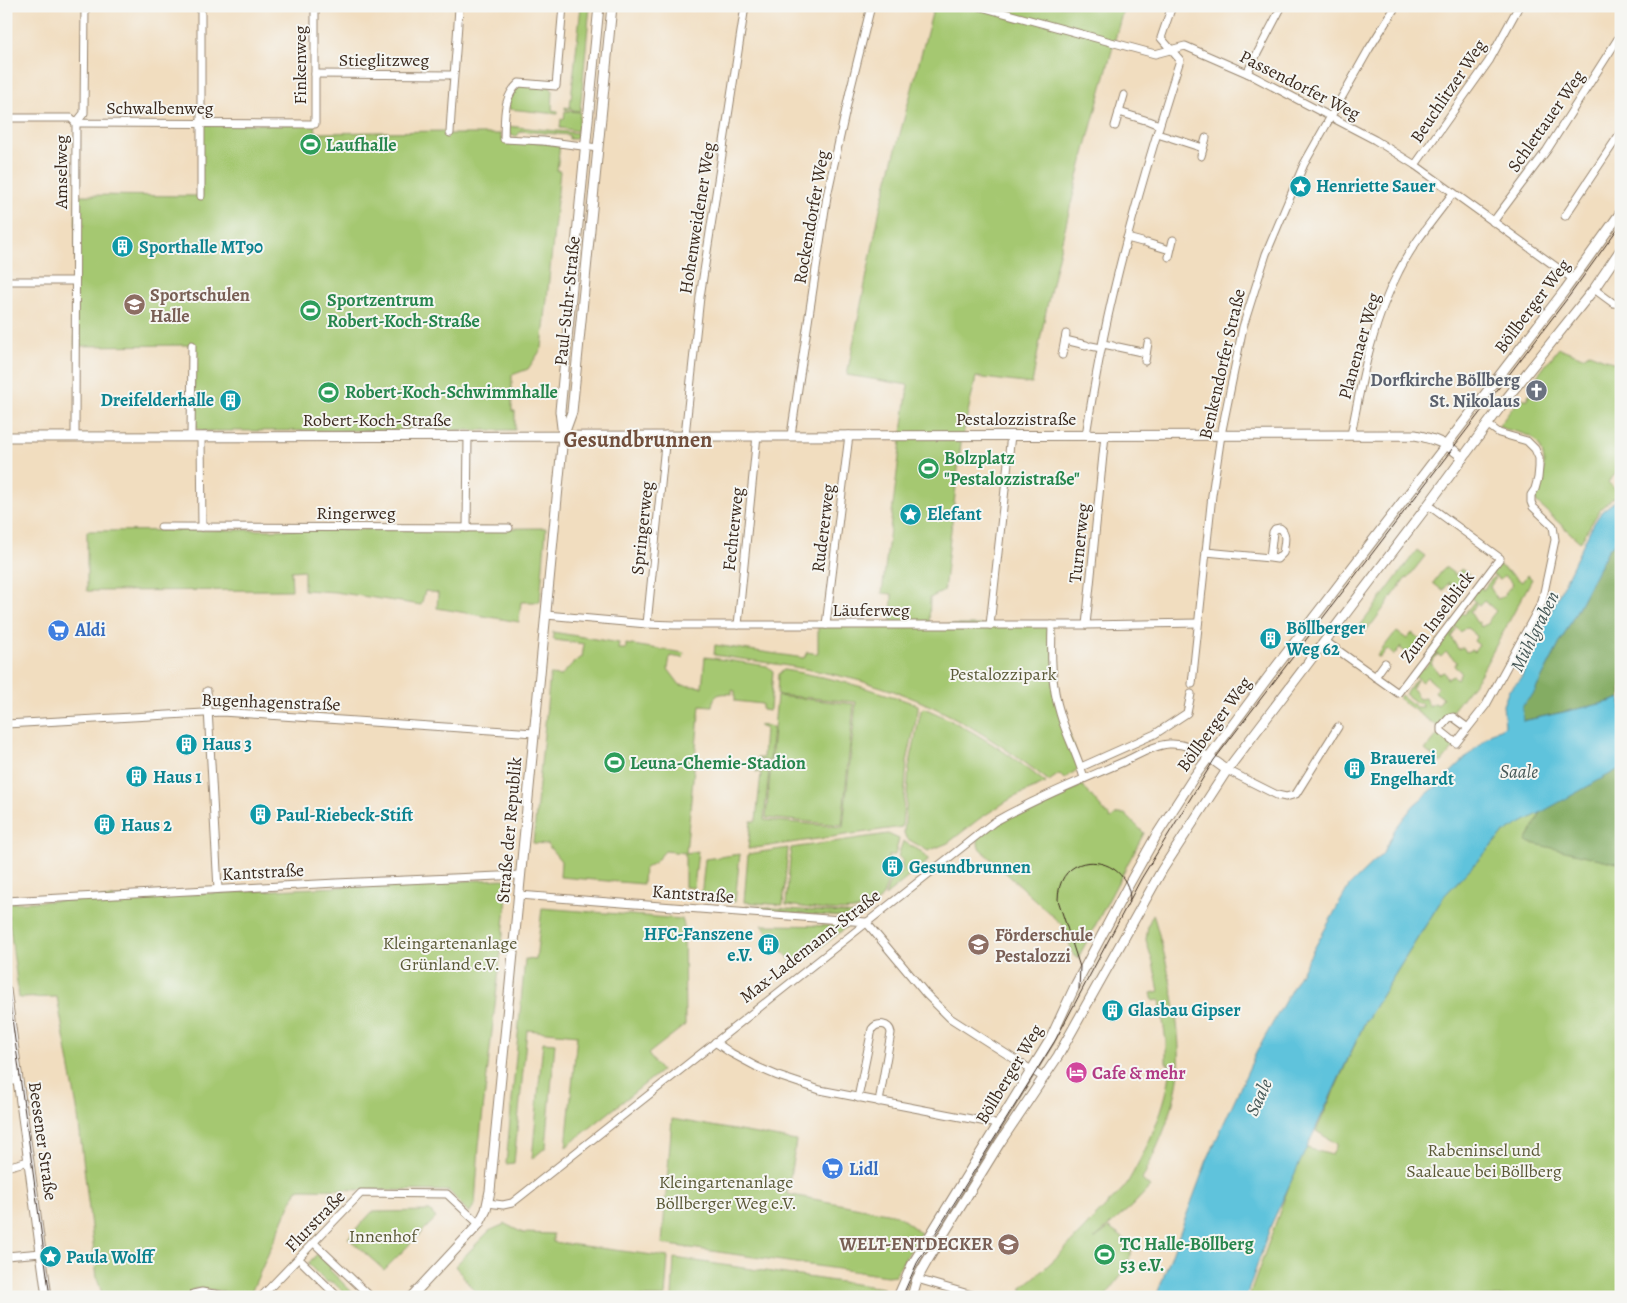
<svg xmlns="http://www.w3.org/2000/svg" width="1627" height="1303" font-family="Alegreya,serif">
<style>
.green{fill:#a5c871;stroke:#707948}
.forest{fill:#84ac63;stroke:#606b40}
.water{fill:#5ec3dc;stroke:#4c767d}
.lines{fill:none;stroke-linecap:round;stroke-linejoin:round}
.minor-casing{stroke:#96846e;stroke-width:9}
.tertiary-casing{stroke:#96846e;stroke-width:11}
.minor{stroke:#fff;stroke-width:7}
.tertiary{stroke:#fff;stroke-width:9}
.tram{stroke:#3b2a1e;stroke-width:1}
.labels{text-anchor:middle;stroke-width:4;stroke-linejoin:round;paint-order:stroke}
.street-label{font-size:18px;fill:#3b2a1e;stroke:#f6f6f2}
.leisure-label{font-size:18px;font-weight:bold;fill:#27864d;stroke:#f6f6f2;text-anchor:start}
.culture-label{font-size:18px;font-weight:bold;fill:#0d838f;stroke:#f6f6f2;text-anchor:start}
.education-label{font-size:18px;font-weight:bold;fill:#785e54;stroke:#f6f6f2;text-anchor:start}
.worship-label{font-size:18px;font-weight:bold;fill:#5b616d;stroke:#f6f6f2;text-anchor:end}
.shop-label{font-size:18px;font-weight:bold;fill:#366cbe;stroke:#f6f6f2;text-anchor:start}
.park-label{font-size:18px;fill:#5b5937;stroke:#f6f6f2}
.hotel-label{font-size:18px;font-weight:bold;fill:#b23c85;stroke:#f6f6f2;text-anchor:start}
.water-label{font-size:19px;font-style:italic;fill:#465857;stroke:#f6f6f2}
.district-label{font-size:22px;font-weight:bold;fill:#724f3c;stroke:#f6f6f2}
</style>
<rect width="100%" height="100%" fill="#f6f6f2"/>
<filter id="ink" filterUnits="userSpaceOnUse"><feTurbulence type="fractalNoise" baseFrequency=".02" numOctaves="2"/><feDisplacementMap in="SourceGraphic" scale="10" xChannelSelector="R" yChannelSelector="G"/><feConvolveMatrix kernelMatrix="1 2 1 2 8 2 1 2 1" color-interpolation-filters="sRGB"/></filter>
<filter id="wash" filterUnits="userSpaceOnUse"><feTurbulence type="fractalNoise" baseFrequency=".0096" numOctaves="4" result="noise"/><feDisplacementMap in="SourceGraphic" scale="20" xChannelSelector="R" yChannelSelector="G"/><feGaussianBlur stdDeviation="1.12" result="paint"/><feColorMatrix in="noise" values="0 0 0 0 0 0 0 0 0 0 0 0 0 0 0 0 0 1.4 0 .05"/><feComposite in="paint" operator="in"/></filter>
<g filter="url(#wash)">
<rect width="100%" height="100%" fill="#f1ddbf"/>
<g class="green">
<polygon points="581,6 590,6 580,111 565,109 565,107 570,108"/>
<path d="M934,6H1124C1090,132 1054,256 1032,384L976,377L961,443L944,591L930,598L929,625H1052L1056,697L1081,767L1064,779L1059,774L1049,781C1008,749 965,720 917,700C853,673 782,665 714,655L715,645L804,658L807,652L818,654V625H891L892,594L882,593L908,385L847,375L880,209Z"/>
<polygon points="518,85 550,87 553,91 552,110 558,111 558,114 509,109 509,100"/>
<polygon points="565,111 580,112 578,131 560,128 561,119 564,119"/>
<polygon points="201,124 315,124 316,133 444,131 449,134 501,134 501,139 560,144 557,171 560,171 542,348 528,369 512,375 512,411 515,411 515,430 202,431 196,427 192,345 75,346 76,195 201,196"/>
<polygon points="507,126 578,133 577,138 575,139 569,139 569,135 521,131 516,137 509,134"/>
<path d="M1559,348L1583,357L1589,353L1621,365V468L1608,482L1619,493L1601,508L1580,542L1535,501C1544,482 1552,449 1529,436C1520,432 1508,430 1498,427L1519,399H1527L1529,394L1545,395V386L1530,385Z"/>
<polygon points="544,528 546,528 540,602 521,602 519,622 437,608 438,593 425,591 421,605 335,592 304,590 304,570 291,571 292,590 87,591 87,531"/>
<polygon points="1417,550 1425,556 1407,579 1406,578 1403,582 1372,624 1371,624 1363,634 1357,630"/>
<polygon points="1496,563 1522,582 1527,575 1532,579 1480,675 1439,728 1398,698 1401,695 1416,707 1422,707 1421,703 1417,703 1405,694 1416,679 1417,680 1412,688 1419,699 1425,698 1429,706 1435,703 1438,705 1443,698 1435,692 1438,687 1427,677 1422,682 1412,674 1419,665 1424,669 1435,654 1437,655 1431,663 1439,674 1444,672 1447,679 1453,676 1457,679 1461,672 1454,666 1457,662 1446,652 1441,657 1431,649 1438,640 1443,643 1454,628 1456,630 1451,637 1458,649 1463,647 1466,652 1471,650 1474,652 1479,645 1474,641 1477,636 1466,627 1461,632 1451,623 1460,611 1464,615 1474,602 1476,605 1470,612 1477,623 1479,622 1481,627 1489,623 1488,621 1496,611 1485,601 1480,606 1470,597 1479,585 1483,590 1493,577 1495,579 1490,587 1497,599 1505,596 1504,594 1513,584 1505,576 1500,580 1489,572"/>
<polygon points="1445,567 1456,575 1461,569 1470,575 1458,591 1449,585 1449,582 1443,591 1433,583"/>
<path d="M553,632L619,643L618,649H626V644L684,653L683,658L670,656L668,669L680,685L702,687L705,657L767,666L773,671L770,709L769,711L762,710V704L735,701V691L732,690V694C721,693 714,693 712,706L700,705L686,853L698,851L694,888L685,887V853L665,851L655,862L644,869L643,884L560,877L561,861L547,844L533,843L550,675L561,676L572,664L582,657L584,644L555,640L553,638Z"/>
<polygon points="1397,632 1407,639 1412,633 1421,640 1409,655 1400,648 1401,646 1394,655 1387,649 1380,658 1377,656 1394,634 1395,634"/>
<path d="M784,670C830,677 874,689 918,705V711L907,762L902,827L748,849L751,821H756L761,773L756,772V770L769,772L764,820L843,827L856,702L777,695L778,674Z"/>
<polygon points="777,696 854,704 842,825 766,818"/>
<path d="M924,708C969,727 1009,753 1046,783L1012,798L979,819L948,843L928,851L906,838L904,833L909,768L921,710Z"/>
<polygon points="760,725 773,727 770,761 757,760 757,758 763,758 765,728 760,727"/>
<polygon points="1439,733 1456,745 1441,763 1425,750"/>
<path d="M1082,785L1111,819L1117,814H1125L1144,833L1078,958L1074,956L1063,926L979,848C978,844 977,840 980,837C995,821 1031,807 1051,797L1057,794L1060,797Z"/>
<polygon points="1621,807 1621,1297 1249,1297 1303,1147 1332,1155 1337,1144 1316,1131 1364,1024 1444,896 1504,833 1542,810 1529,838"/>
<path d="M888,834L899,839L895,855L888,856L889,858L886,860L883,866L885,873L889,876C887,883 885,893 881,898C866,920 809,907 786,905L791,848Z"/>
<polygon points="903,841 922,852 928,859 928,861 885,896 891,877 899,875 903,869 901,863 903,861 898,856"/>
<polygon points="788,848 783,905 744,902 748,854"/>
<polygon points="740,854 735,902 701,898 705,859"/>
<polygon points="503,879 508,881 506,908 479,1146 475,1204 469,1213 449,1191 297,1189 250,1295 199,1288 192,1290 188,1297 103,1297 97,1278 77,1108 57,997 19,998 7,903"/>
<polygon points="746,906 856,914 858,917 842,917 755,910"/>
<polygon points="542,908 682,919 684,925 685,1025 648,1054 661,1071 566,1147 577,1035 527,1030 514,1163 506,1164 525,959 536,960"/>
<path d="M1153,914C1167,959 1184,1033 1178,1079C1173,1115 1157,1148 1142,1180L1150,1187L1132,1206L1094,1239L1109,1228L1133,1245L1127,1268L1105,1297H1022V1287C1053,1264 1077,1236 1104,1208C1112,1199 1124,1190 1129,1180C1149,1145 1167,1106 1171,1066L1166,1063V1042L1160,1000L1153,1001L1151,993L1159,991L1153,963L1146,940L1148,925Z"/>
<polygon points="762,925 848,926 796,967"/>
<polygon points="543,1042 555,1043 546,1147 532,1159"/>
<polygon points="672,1119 796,1141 787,1194 897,1215 921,1233 895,1275 887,1276 662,1244"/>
<polygon points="430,1211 436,1218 384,1270 348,1238 372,1212"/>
<polygon points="505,1224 523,1233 553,1234 553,1242 668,1257 665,1297 479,1297 455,1266 489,1231"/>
<polygon points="317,1254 332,1268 329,1269 357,1297 348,1297 333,1282 326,1282 308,1264"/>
<polygon points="674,1258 883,1288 887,1294 886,1297 672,1297"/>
</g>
<g class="forest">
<polygon points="1621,538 1621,698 1609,702 1522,721 1522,706 1534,693 1609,548"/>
<polygon points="1621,767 1621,864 1526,842 1542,810 1605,773"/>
</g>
<polygon class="water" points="1621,496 1621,538 1609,548 1534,693 1522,706 1523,721 1609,702 1621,698 1621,768 1504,833 1444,896 1364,1024 1271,1225 1246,1297 1156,1297 1207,1160 1256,1053 1349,886 1384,852 1395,829 1414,805 1440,783 1490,734 1505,726 1503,705 1509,690 1520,680 1551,611 1591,528 1602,511"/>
</g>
<g filter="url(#ink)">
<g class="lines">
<defs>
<g id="minor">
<path d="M563,6L556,86L519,83C502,98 505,118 504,139L543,141L598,148"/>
<polyline points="978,6 1155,54 1185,46 1247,73 1375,140 1415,165 1573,279"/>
<polyline points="1247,73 1282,6"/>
<polyline points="315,74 453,75"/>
<polyline points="1119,112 1145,120"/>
<polyline points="6,118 71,118 76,123 315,124 315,6"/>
<polyline points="1149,121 1159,125"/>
<polyline points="1115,126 1124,95"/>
<path d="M450,133C452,91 457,49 459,6"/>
<polyline points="1157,134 1167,137"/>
<polyline points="1172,138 1203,148"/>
<polyline points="1201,156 1206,138"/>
<polyline points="1415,165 1489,61 1519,6"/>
<polyline points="201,196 201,6"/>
<polyline points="1565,216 1621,132"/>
<polyline points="1493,222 1547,150 1621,34"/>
<polyline points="1127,238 1142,242"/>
<polyline points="1147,243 1170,250"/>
<polyline points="1169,257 1173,240"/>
<polyline points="6,281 75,281"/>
<polyline points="1594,289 1613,303 1621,304"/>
<polyline points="1065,340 1086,345"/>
<polyline points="1103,344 1113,346"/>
<polyline points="1091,346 1101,348"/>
<polyline points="1118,347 1146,353"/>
<polyline points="1062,355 1066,334"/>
<polyline points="1145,361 1148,343"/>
<polyline points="685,435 700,297 745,6"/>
<polyline points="791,435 827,196 850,91 871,6"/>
<path d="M1086,435C1094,385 1103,335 1115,286C1133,210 1156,135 1180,60L1161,38L1172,6"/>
<path d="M1351,435C1362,379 1372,322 1399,271C1413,243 1434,219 1453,193"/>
<polyline points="75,436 76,123 84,113 85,6"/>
<polyline points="191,436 192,345"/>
<polyline points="201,437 202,527"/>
<polyline points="161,527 509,528"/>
<polyline points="467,528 468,436"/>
<path d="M1206,552L1270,558L1277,559L1283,553C1284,545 1288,533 1280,528L1275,529L1273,532L1270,558"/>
<polyline points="546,615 647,624 674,625 1086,625 1198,623"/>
<polyline points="647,624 666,435"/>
<polyline points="738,625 757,435"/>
<polyline points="826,625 849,435"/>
<polyline points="990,625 1011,435"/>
<path d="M1052,625C1051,655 1051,684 1060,713C1066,735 1078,756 1084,778"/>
<polyline points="1086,625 1105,435"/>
<polyline points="1325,641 1398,693 1500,558 1428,505"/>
<polyline points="1375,677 1385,663"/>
<polyline points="1192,684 1212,495 1221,435 1243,327 1266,254 1304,164 1369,49 1396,6"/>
<polyline points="207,691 218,889"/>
<polyline points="6,724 222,712 534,733"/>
<polyline points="1468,728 1453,717 1449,718 1441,727 1441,731 1456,743 1486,705 1542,602 1555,540 1553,526 1533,507 1531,502 1531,495 1535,489 1538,478 1539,467 1539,458 1535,449 1527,441 1499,433 1487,424"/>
<polyline points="1081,767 1155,734 1187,713 1191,694"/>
<polyline points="1227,770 1277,795 1286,797 1296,794 1338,727"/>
<polyline points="519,895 866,922 926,994 950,1018 1044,1078"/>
<polyline points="6,901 336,883 521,875"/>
<polyline points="715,1042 731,1053 757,1067 778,1076 820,1090 992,1123 997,1127"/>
<polyline points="6,1081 18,1081"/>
<path d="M858,1098L872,1029C877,1022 890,1023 891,1033L879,1102"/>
<polyline points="6,1167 29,1161"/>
<path d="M488,1203L503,1205L512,1203L994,822C1035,799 1079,781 1123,762C1137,756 1153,745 1169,744C1184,743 1197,749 1209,757"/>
<polyline points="314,1243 371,1297"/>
<polyline points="6,1256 42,1253"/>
<polyline points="299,1259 338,1297"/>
<polyline points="917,1279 979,1297"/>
<polyline points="192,1297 193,1294 202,1292 231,1297"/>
<polyline points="261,1297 361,1193 447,1194 479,1224"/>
</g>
<g id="tertiary">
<polyline points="564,434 572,412 612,6"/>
<path d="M6,437L1415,435C1435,439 1448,444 1463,458"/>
<polyline points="1209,757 1227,770"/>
<polyline points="6,990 47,1297"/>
<polyline points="411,1297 479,1224 486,1210 490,1191 563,436 560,411 599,6"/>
<polyline points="898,1297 912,1265 1050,1040 1076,984 1128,886 1156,836 1194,777 1269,676 1565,290 1621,212"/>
<polyline points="912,1297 917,1279 927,1261 999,1144 1058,1056 1162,870 1227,770 1428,505 1507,398 1594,289 1621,249"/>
</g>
</defs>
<use href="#minor" class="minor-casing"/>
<use href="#tertiary" class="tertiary-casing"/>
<use href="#minor" class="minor"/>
<use href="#tertiary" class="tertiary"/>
<g class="tram">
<polyline points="6,974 50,1297"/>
<path d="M1079,989L1080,967L1058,900C1058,845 1132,854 1130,902"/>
<polyline points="902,1297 917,1263 1056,1039 1141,879 1214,760 1570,295 1621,224"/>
</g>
</g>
</g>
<defs>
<symbol id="stadium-disc" viewBox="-11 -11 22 22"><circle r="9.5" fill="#2e9e5b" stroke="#f6f6f2"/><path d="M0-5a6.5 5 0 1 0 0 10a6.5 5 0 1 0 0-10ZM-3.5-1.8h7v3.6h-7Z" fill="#fff"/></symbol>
<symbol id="sight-disc" viewBox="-11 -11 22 22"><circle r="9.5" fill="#0f9aa8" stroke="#f6f6f2"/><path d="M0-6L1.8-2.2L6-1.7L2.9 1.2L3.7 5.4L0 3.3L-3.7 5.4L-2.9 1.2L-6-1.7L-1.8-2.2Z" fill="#fff"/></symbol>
<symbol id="building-disc" viewBox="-11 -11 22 22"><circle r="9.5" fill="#0f9aa8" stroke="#f6f6f2"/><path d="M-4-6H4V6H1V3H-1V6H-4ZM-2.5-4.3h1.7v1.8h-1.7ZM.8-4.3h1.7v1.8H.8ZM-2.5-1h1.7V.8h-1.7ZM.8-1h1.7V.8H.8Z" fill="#fff"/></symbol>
<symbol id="school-disc" viewBox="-11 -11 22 22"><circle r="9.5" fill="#8d6e63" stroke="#f6f6f2"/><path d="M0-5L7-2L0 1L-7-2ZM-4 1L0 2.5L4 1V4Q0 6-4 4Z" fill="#fff"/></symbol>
<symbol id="church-disc" viewBox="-11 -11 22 22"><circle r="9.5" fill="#6b7280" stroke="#f6f6f2"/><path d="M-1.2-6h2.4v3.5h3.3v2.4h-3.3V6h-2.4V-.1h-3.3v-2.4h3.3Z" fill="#fff"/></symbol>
<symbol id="supermarket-disc" viewBox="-11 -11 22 22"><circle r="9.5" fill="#3f7fe0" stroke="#f6f6f2"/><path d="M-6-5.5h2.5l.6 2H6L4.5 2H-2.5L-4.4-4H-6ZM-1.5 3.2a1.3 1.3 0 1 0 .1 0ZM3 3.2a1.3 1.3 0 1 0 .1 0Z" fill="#fff"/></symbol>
<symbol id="hotel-disc" viewBox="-11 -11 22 22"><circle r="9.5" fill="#d1479c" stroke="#f6f6f2"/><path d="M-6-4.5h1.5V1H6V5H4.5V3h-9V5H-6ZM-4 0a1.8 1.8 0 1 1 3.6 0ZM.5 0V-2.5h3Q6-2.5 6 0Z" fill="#fff"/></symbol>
</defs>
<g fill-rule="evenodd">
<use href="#stadium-disc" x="298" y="132" width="25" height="25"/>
<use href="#sight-disc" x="1288" y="174" width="25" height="25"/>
<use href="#building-disc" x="110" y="234" width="25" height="25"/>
<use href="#school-disc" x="122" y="292" width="25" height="25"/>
<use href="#stadium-disc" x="298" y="298" width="25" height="25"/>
<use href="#church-disc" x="1524" y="378" width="25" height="25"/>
<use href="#stadium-disc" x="316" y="380" width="25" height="25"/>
<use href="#building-disc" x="218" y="388" width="25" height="25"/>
<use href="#stadium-disc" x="916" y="456" width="25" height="25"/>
<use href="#sight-disc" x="898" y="502" width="25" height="25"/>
<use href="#supermarket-disc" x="46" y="618" width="25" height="25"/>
<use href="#building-disc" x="1258" y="626" width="25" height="25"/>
<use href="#building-disc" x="174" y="732" width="25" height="25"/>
<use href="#stadium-disc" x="602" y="750" width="25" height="25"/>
<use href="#building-disc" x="1342" y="756" width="25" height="25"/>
<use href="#building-disc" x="124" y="764" width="25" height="25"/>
<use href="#building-disc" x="248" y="802" width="25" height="25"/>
<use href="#building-disc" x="92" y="812" width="25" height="25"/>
<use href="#building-disc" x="880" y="854" width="25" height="25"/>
<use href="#building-disc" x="756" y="932" width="25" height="25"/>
<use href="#school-disc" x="966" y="932" width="25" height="25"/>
<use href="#building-disc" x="1100" y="998" width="25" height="25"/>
<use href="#hotel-disc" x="1064" y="1060" width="25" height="25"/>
<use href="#supermarket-disc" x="820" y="1156" width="25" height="25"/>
<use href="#school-disc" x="996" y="1232" width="25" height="25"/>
<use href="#stadium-disc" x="1092" y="1242" width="25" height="25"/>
<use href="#sight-disc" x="38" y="1244" width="25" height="25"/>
</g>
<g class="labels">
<g class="street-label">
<text x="384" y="66">Stieglitzweg</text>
<text transform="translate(300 65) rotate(-90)" y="6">Finkenweg</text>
<text transform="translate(1300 85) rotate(27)" y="6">Passendorfer Weg</text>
<text transform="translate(1448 91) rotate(-56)" y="6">Beuchlitzer Weg</text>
<text x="160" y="114">Schwalbenweg</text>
<text transform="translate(1546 121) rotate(-55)" y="6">Schlettauer Weg</text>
<text transform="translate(61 172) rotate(-90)" y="6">Amselweg</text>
<text transform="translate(811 217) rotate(-80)" y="6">Rockendorfer Weg</text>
<text transform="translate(697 218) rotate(-81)" y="6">Hohenweidener Weg</text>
<text transform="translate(567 301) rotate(-84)" y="6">Paul-Suhr-Straße</text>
<text transform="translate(1532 306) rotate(-53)" y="6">Böllberger Weg</text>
<text transform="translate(1359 346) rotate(-74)" y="6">Planenaer Weg</text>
<text transform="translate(1222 364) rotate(-77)" y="6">Benkendorfer Straße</text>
<text x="1016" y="425">Pestalozzistraße</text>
<text x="377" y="426">Robert-Koch-Straße</text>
<text x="356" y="519">Ringerweg</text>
<text transform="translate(642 528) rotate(-84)" y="6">Springerweg</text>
<text transform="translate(823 528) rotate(-83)" y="6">Rudererweg</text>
<text transform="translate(733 529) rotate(-84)" y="6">Fechterweg</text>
<text transform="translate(1079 543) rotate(-84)" y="6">Turnerweg</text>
<text x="871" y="616">Läuferweg</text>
<text transform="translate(1437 617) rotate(-53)" y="6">Zum Inselblick</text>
<text transform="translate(271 702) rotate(2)" y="6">Bugenhagenstraße</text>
<text transform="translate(1214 724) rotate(-54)" y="6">Böllberger Weg</text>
<text transform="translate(509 830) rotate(-85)" y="6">Straße der Republik</text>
<text transform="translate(263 872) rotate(-3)" y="6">Kantstraße</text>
<text transform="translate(693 894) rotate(4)" y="6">Kantstraße</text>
<text transform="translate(810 946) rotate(-38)" y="6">Max-Lademann-Straße</text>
<text transform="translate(1009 1074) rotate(-59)" y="6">Böllberger Weg</text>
<text transform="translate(43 1141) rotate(82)" y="6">Beesener Straße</text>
<text transform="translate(315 1221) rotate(-46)" y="6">Flurstraße</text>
</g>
<g class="leisure-label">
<text x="326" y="151">Laufhalle</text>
<text x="327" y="306">Sportzentrum<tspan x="327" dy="21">Robert-Koch-Straße</tspan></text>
<text x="345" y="398">Robert-Koch-Schwimmhalle</text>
<text x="944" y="464">Bolzplatz<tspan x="944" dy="21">"Pestalozzistraße"</tspan></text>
<text x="630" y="769">Leuna-Chemie-Stadion</text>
<text x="1120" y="1250">TC Halle-Böllberg<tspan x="1120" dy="21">53 e.V.</tspan></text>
</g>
<g class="culture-label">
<text x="1316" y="192">Henriette Sauer</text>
<text x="139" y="253">Sporthalle MT90</text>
<text x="214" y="406" text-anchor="end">Dreifelderhalle</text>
<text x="927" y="520">Elefant</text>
<text x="1286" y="634">Böllberger<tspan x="1286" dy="21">Weg 62</tspan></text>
<text x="202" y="750">Haus 3</text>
<text x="1370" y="764">Brauerei<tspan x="1370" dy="21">Engelhardt</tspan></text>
<text x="153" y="783">Haus 1</text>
<text x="276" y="821">Paul-Riebeck-Stift</text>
<text x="121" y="831">Haus 2</text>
<text x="909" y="873">Gesundbrunnen</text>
<text x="753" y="940" text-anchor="end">HFC-Fanszene<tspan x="753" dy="21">e.V.</tspan></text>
<text x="1128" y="1016">Glasbau Gipser</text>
<text x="66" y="1263">Paula Wolff</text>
</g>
<g class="education-label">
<text x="150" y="301">Sportschulen<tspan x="150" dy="21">Halle</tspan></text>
<text x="995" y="941">Förderschule<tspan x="995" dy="21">Pestalozzi</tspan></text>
<text x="993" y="1250" text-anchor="end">WELT-ENTDECKER</text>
</g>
<g class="worship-label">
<text x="1520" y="386">Dorfkirche Böllberg<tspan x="1520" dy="21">St. Nikolaus</tspan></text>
</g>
<g class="shop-label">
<text x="75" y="636">Aldi</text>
<text x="849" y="1175">Lidl</text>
</g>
<g class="park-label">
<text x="1003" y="680">Pestalozzipark</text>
<text x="450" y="949">Kleingartenanlage<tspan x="450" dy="21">Grünland e.V.</tspan></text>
<text x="1484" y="1156">Rabeninsel und<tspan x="1484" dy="21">Saaleaue bei Böllberg</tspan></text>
<text x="726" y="1188">Kleingartenanlage<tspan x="726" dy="21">Böllberger Weg e.V.</tspan></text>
<text x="383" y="1242">Innenhof</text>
</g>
<g class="hotel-label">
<text x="1092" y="1079">Cafe &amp; mehr</text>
</g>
<g class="water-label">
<text transform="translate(1534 631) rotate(-64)" y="7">Mühlgraben</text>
<text x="1519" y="778">Saale</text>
<text transform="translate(1258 1097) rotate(-65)" y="7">Saale</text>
</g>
<g class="district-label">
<text x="638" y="447">Gesundbrunnen</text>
</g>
</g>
<rect width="1627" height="1303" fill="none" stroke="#f6f6f2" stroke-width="25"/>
</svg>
